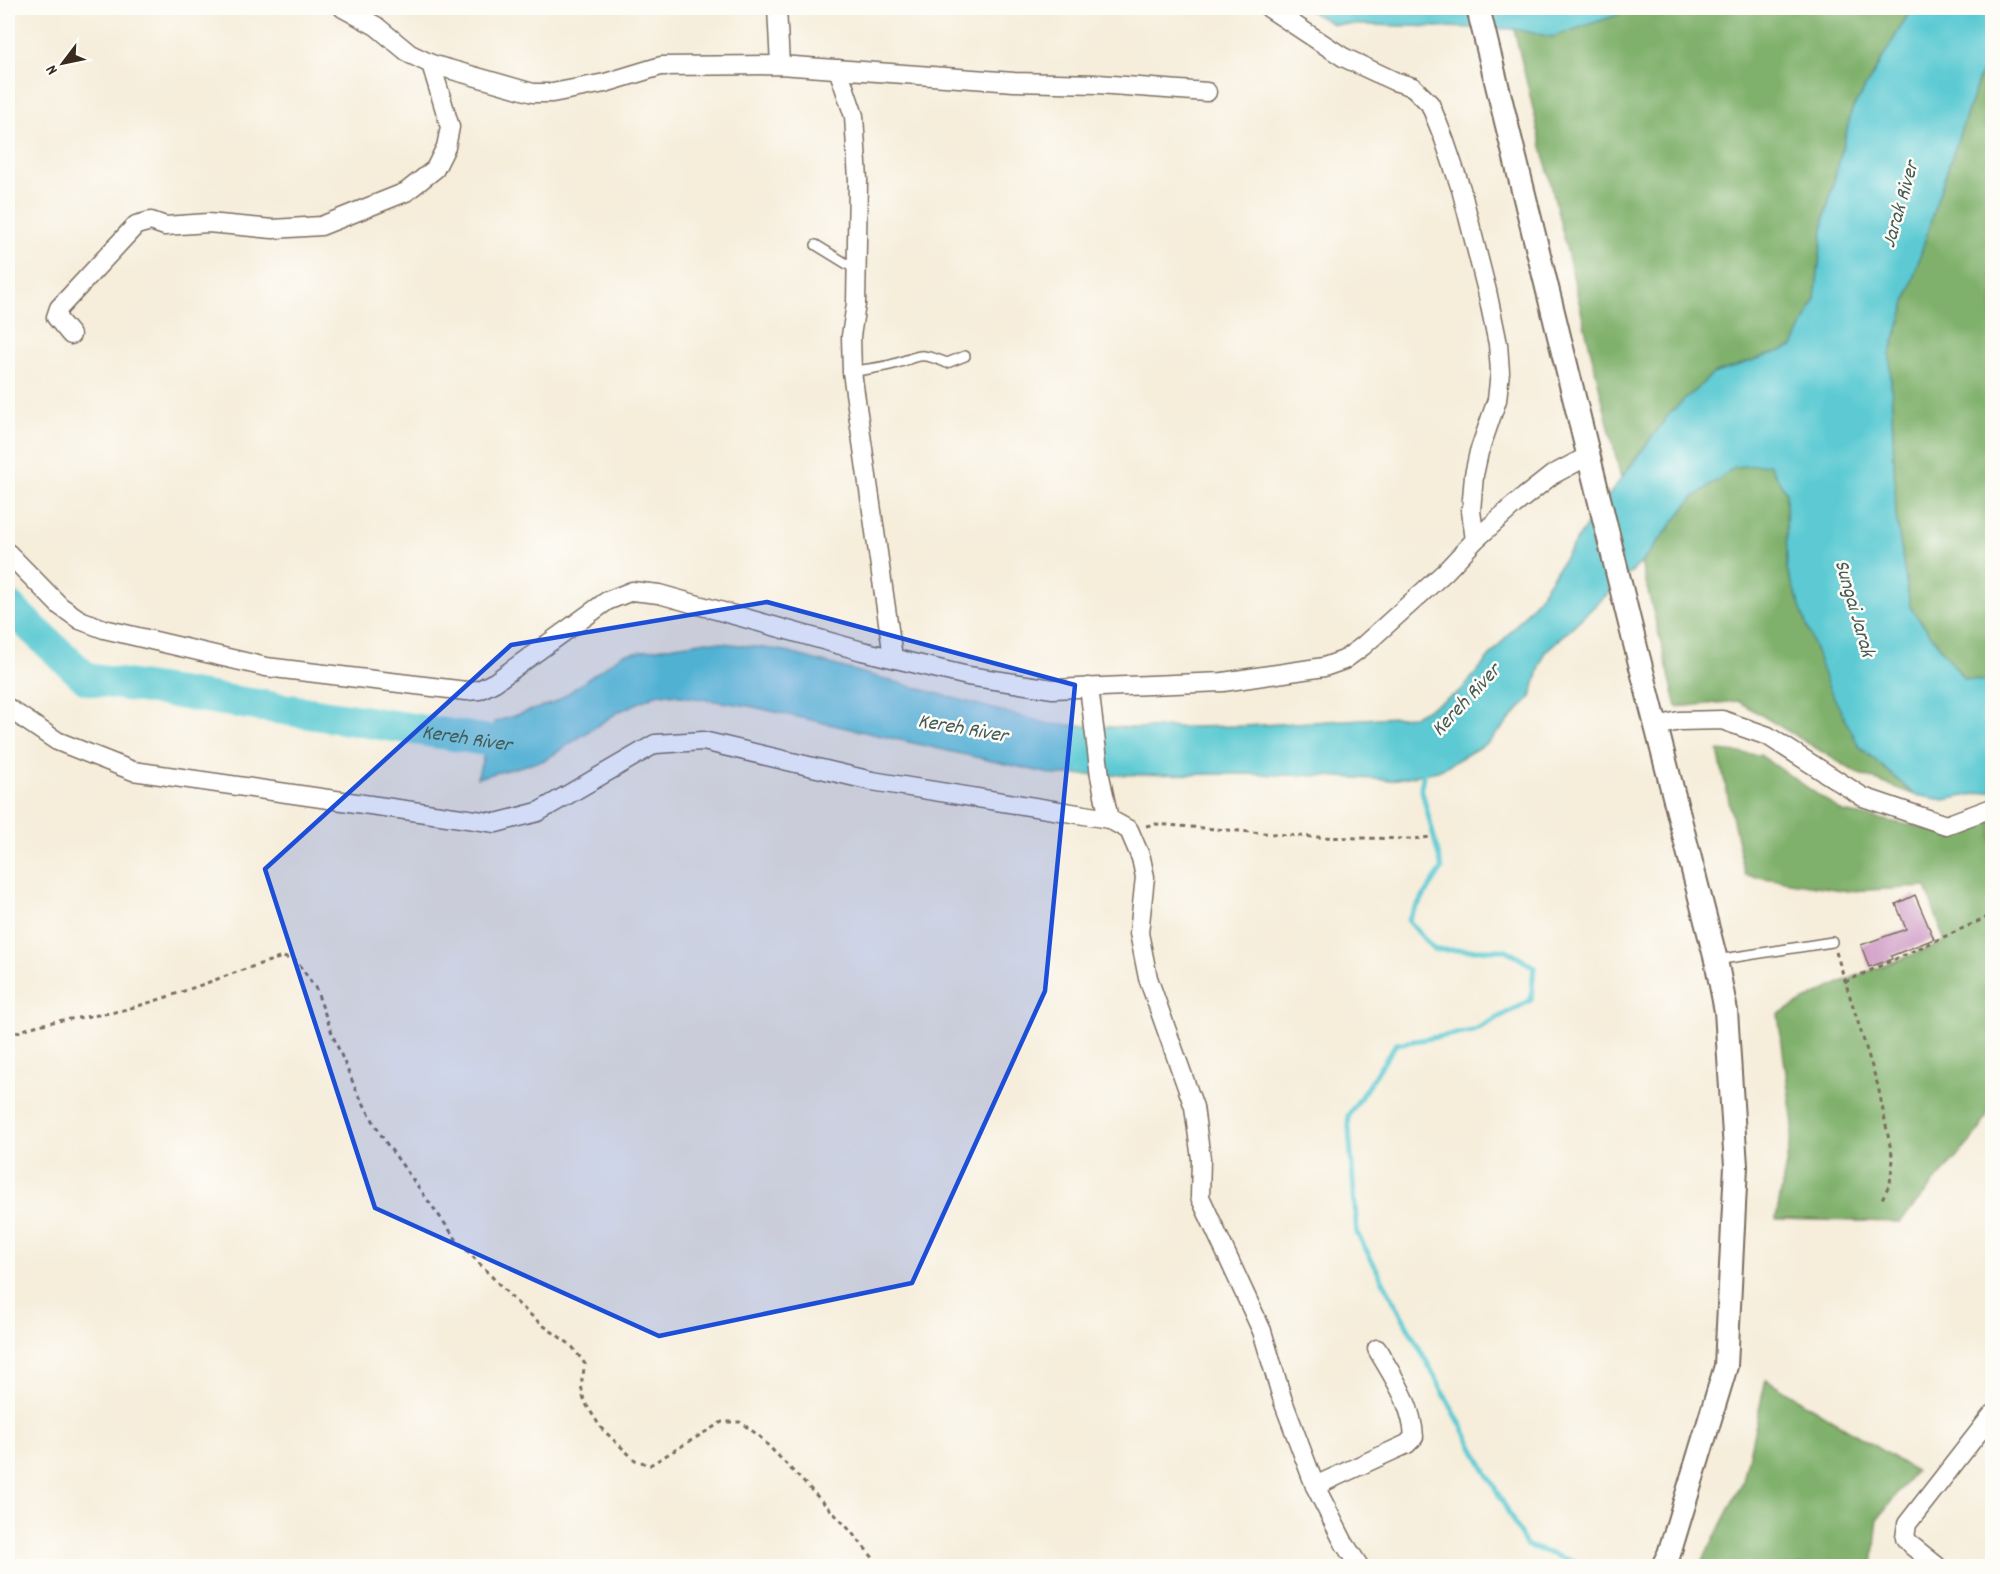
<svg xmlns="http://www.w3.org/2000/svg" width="2000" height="1574" font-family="Dekko,sans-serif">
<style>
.forest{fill:#80b16c;stroke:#5e6e45;stroke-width:1.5}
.water{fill:#5dcad3;stroke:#4c7a78;stroke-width:1.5}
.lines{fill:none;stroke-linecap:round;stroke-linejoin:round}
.stream{stroke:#5dcad3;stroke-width:5}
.river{stroke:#5dcad3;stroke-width:32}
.building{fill:#cf9bc6}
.service-casing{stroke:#7c6e60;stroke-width:12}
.minor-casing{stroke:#7c6e60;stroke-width:21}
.tertiary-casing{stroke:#7c6e60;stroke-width:26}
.path{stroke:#7c6e60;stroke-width:3;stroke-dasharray:4.5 4.5;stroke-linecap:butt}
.service{stroke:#fff;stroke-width:9}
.minor{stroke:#fff;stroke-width:18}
.tertiary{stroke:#fff;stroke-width:22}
.marked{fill:#1d4ed8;fill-opacity:0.2;stroke:#1d4ed8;stroke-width:4.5;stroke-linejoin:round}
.labels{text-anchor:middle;stroke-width:5;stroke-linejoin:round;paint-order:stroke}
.water-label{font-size:21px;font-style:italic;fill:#455a54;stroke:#fdfcf7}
</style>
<rect width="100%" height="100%" fill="#fdfcf7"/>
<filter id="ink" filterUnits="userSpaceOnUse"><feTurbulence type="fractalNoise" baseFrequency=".0167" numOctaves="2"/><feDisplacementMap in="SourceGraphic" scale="12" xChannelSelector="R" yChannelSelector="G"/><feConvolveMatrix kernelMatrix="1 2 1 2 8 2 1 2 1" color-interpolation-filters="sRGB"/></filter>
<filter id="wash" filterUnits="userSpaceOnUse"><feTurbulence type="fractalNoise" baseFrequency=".008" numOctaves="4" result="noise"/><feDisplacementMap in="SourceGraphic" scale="24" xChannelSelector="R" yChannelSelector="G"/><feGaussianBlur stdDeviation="1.35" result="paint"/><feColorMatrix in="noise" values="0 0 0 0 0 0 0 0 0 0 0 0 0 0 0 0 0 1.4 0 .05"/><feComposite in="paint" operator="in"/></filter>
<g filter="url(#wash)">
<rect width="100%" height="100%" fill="#f6edda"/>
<g class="forest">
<polygon points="1629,8 1912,8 1852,110 1824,220 1815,299 1793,347 1713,374 1670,413 1621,478 1514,29 1552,37 1620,14"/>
<polygon points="1992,52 1992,682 1964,679 1910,607 1896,516 1890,355 1938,197 1980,75"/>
<polygon points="1770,464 1786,492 1787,569 1859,746 1915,795 1857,773 1738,701 1677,707 1641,563 1693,498 1735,466"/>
<polygon points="1718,751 1760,755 1843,812 1950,833 1992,819 1992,1104 1978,1133 1900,1222 1776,1219 1793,1125 1778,1014 1844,981 1945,942 1926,887 1848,891 1745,875"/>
<polygon points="1766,1379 1915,1471 1878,1518 1873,1566 1700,1566 1743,1481"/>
</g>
<g class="water">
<polygon points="1304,8 1629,8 1620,14 1552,37 1514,29 1333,24"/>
<polygon points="1912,8 1992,8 1992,52 1980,75 1938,197 1890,355 1896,516 1910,607 1964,679 1992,682 1992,791 1944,800 1915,795 1859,746 1827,684 1787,569 1786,492 1769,464 1735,467 1693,498 1641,563 1544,653 1531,697 1489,742 1438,771 1392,780 1324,776 1252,774 1055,775 749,706 660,693 618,712 545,760 477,778 494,722 554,703 623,654 707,641 779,650 1049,724 1135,728 1245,726 1414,716 1460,692 1536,601 1586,526 1670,413 1713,374 1793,347 1815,299 1824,221 1852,110"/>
</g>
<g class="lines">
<polyline class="stream" points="1425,767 1421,787 1442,869 1408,920 1434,950 1506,950 1534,967 1531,1000 1473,1031 1396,1044 1348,1116 1357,1233 1526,1545 1580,1564 1581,1566"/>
<path class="river" id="s1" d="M8,606L87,679L518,745L530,737"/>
</g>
<g id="blocks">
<polygon class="building" points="1915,895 1934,939 1891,956 1892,959 1869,967 1861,945 1906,929 1896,904"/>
</g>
</g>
<g filter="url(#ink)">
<use href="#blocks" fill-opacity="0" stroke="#7c6e60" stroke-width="1.5"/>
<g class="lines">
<defs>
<g id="service">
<polyline points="816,245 855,269"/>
<path d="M852,372C866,369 880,368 894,364C921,356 918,351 947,363L965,356"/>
<polyline points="1716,960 1832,942"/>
</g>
<g id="minor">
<polyline points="343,8 376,26 410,54 431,64 533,93 552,93 605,83 661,66 780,65 1014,82 1098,84 1207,92"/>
<polyline points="777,8 780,65"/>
<polyline points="1269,8 1343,57 1394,81 1413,87 1430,104 1444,139 1461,189 1487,291 1498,344 1500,372 1497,400 1479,452 1474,475 1471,511 1475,540"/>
<polyline points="838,69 854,116 858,180 856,304 851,336 852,372 893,657"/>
<polyline points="71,335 56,317 59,308 136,225 151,221 165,226 208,223 273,229 321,226 406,192 435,169 446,147 450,127 431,64"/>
<polyline points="8,553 60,606 80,620 104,629 266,667 466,691 479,690 495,682 607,601 632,591 659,594 862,651 968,676 1053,689 1223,682 1324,667 1344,660 1363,646 1445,572 1475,540 1514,505 1552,475 1588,456"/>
<polyline points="1089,687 1100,776 1109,819"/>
<polyline points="8,708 57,741 133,771 496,823 538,812 655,744 703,741 872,781 1109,819 1129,830 1141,858 1145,877 1139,933 1148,978 1194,1107 1201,1159 1200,1197 1262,1331 1283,1401 1315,1486 1344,1543 1359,1566"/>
<polyline points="1657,726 1679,721 1722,720 1768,736 1863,797 1946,825 1992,808"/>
<path d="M1315,1486L1407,1444L1414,1437C1412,1403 1393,1377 1377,1349"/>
<polyline points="1937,1566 1912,1546 1905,1538 1907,1524 1992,1415"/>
</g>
<polyline id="tertiary" points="1478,8 1633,636 1716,960 1726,1011 1736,1166 1726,1366 1669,1554 1663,1566"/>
</defs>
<use href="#service" class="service-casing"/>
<use href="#minor" class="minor-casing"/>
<use href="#tertiary" class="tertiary-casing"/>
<g class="path">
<polyline points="1146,826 1155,824 1312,837 1412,839 1431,837"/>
<polyline points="1836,952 1878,1086 1893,1160 1890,1183 1882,1199"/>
<polyline points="1845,982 1992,915"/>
<path d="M8,1037C44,1017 88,1020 127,1009C180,995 231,972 283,957L297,961L316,989L333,1036L357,1092L384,1140L456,1239L515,1301L541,1324L571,1345L585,1364L581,1385L584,1401L601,1428L635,1460L650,1465L722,1422H740L758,1435L847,1527L880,1566"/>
</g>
<use href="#service" class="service"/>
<use href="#minor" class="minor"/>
<use href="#tertiary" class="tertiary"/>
</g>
</g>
<path class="marked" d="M767,602L1075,685L1045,991L912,1283L659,1336L375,1208L265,869L511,645Z"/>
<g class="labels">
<g class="water-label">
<text transform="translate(1899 204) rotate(-74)" y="7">Jarak River</text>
<text transform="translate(1856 608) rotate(74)" y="7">Sungai Jarak</text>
<text transform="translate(1465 699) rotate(-47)" y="7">Kereh River</text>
<text transform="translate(963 727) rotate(10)" y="7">Kereh River</text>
<text dy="7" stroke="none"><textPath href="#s1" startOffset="492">Kereh River</textPath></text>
</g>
</g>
<rect width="2000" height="1574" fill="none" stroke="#fdfcf7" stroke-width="30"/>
<g transform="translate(63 63) rotate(238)" stroke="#fdfcf7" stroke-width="4.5" paint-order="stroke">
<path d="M0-4.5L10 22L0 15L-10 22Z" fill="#3b2a1e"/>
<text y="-9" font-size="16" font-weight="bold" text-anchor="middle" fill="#3b2a1e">N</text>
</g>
</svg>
